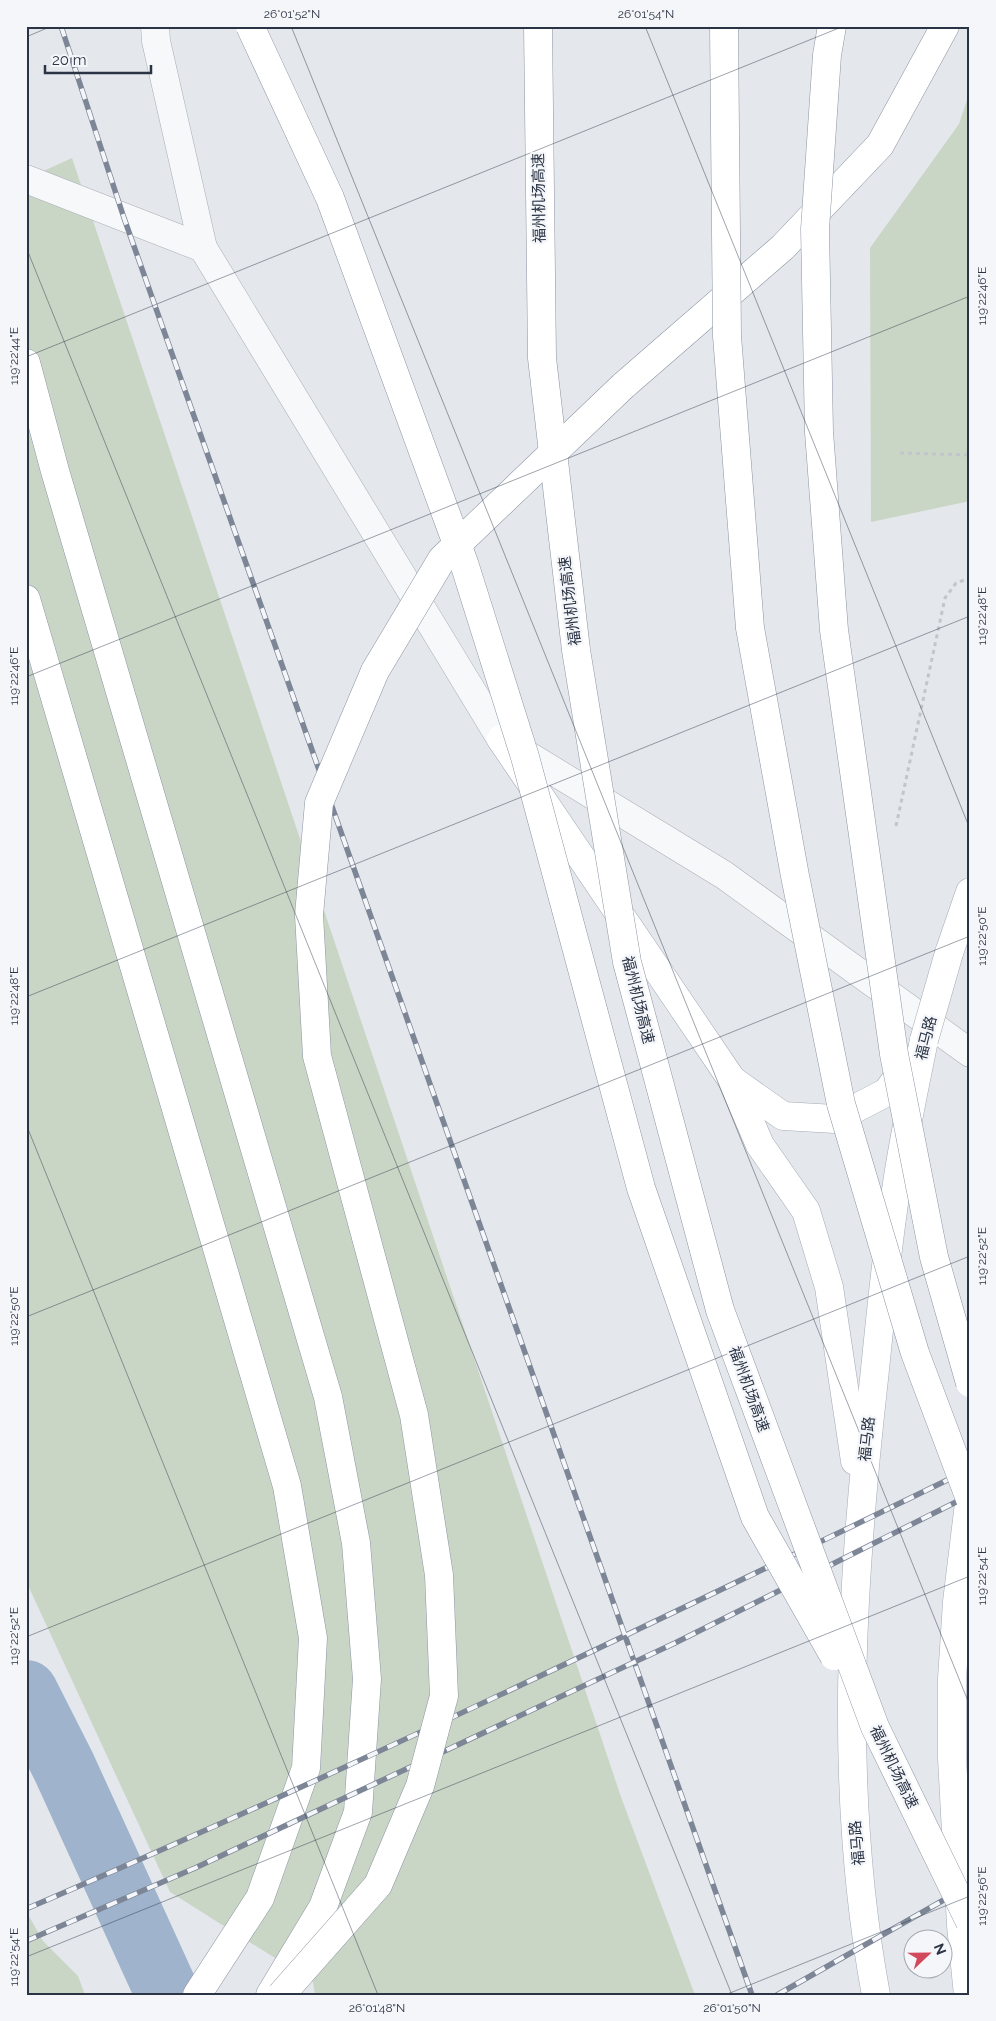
<svg xmlns="http://www.w3.org/2000/svg" width="996" height="2021" font-family="Raleway,'Noto Sans SC',sans-serif">
<style>
.green{fill:#c9d6c5}
.lines{fill:none;stroke-linecap:round;stroke-linejoin:round}
.river{stroke:#9fb4cc;stroke-width:64}
.minor-casing{stroke:#a9aeb7;stroke-width:29}
.major-casing{stroke:#a3abb8;stroke-width:29}
.highway-casing{stroke:#8b94a3;stroke-width:29}
.path{stroke:#c2c5cb;stroke-width:3;stroke-dasharray:4 4;stroke-linecap:butt}
.minor{stroke:#f7f8fa;stroke-width:28}
.major{stroke:#fff;stroke-width:28}
.highway{stroke:#fff;stroke-width:28}
.rail-casing{stroke:#7d8696;stroke-width:5.5}
.rail{stroke:#f4f6f9;stroke-width:4;stroke-dasharray:11;stroke-linecap:butt}
.major-bridge-casing{stroke:#a3abb8;stroke-width:29;stroke-linecap:butt}
.highway-bridge-casing{stroke:#8b94a3;stroke-width:29;stroke-linecap:butt}
.major-bridge{stroke:#fff;stroke-width:28}
.highway-bridge{stroke:#fff;stroke-width:28}
.ticks{fill:none;stroke:#2b3445;stroke-width:1;stroke-opacity:0.45}
.labels{text-anchor:middle;stroke-width:4.5;stroke-linejoin:round;paint-order:stroke}
.street-label{font-size:15px;fill:#2b3445;stroke:#f4f6f9}
.neatline{fill:none;stroke:#2b3445;stroke-width:2}
.ticks-label{font-size:12px;text-anchor:middle;fill:#2b3445}
</style>
<rect width="100%" height="100%" fill="#e4e7ec"/>
<g class="green">
<polygon points="970,91 970,501 871,522 870,248 959,124"/>
<polygon points="72,158 621,1797 695,1995 315,1995 313,1982 170,1892 26,1581 26,179"/>
<polygon points="26,1911 43,1941 78,1976 85,1995 26,1995"/>
</g>
<g class="lines">
<polyline class="river" points="26,1692 64,1767 168,1995"/>
<defs>
<g id="minor">
<polyline points="155,26 156,41 203,248 501,739 724,875 970,1053"/>
<polyline points="26,179 203,248"/>
</g>
<g id="major">
<polyline points="501,739 732,1080 760,1145 806,1211 829,1287 855,1461"/>
<polyline points="949,953 970,892"/>
<polyline points="732,1080 783,1116 835,1119 887,1092 909,1061"/>
<path d="M876,1995C838,1791 851,1583 874,1379C881,1312 887,1244 898,1177C905,1131 915,1085 924,1040"/>
<polyline points="968,1995 961,1925 952,1758 952,1679 957,1602 970,1495"/>
</g>
<g id="highway">
<polyline points="26,363 55,471 328,1397 356,1543 367,1679 358,1812 323,1907 270,1995"/>
<polyline points="623,386 783,247 880,145 945,26"/>
<polyline points="26,599 287,1486 313,1638 306,1768 260,1898 197,1995"/>
</g>
</defs>
<use href="#minor" class="minor-casing"/>
<use href="#major" class="major-casing"/>
<use href="#highway" class="highway-casing"/>
<g class="path">
<polyline points="900,453 970,455"/>
<polyline points="896,826 945,598 956,583 970,578"/>
</g>
<use href="#minor" class="minor"/>
<use href="#major" class="major"/>
<use href="#highway" class="highway"/>
<defs>
<g id="rail">
<polyline points="61,26 124,218 752,1995"/>
<path d="M26,1909C345,1772 658,1621 970,1469"/>
<polyline points="26,1941 195,1868 675,1643 970,1495"/>
<polyline points="777,1995 970,1885"/>
</g>
</defs>
<use href="#rail" class="rail-casing"/>
<use href="#rail" class="rail"/>
<defs>
<polyline id="major-bridge" points="924,1040 949,953"/>
<g id="highway-bridge">
<polyline points="250,26 330,198 464,563 525,757 641,1188 755,1517 834,1656"/>
<polyline points="538,26 542,358 576,650 627,962 720,1310 875,1727 970,1922"/>
<polyline points="724,26 727,336 750,628 795,876 841,1104 915,1353 970,1499"/>
<polyline points="832,26 827,55 815,229 819,432 834,630 894,1054 934,1257 970,1383"/>
<polyline points="281,1995 378,1885 420,1786 444,1696 439,1575 414,1415 317,1056 309,915 319,803 375,671 442,559 623,386"/>
</g>
</defs>
<use href="#major-bridge" class="major-bridge-casing"/>
<use href="#highway-bridge" class="highway-bridge-casing"/>
<use href="#major-bridge" class="major-bridge"/>
<use href="#highway-bridge" class="highway-bridge"/>
</g>
<path class="ticks" d="M291,26L970,1706M645,26L970,829M26,37L52,26M26,247L732,1995M26,357L844,26M26,677L970,296M26,997L970,616M26,1124L378,1995M26,1317L970,936M26,1637L970,1256M26,1957L970,1576M725,1995L970,1896"/>
<g class="labels">
<g class="street-label">
<text transform="translate(539 198) rotate(-91)" y="5">福州机场高速</text>
<text transform="translate(570 601) rotate(-97)" y="5">福州机场高速</text>
<text transform="translate(638 1000) rotate(76)" y="5">福州机场高速</text>
<text transform="translate(926 1038) rotate(-76)" y="5">福马路</text>
<text transform="translate(749 1389) rotate(70)" y="5">福州机场高速</text>
<text transform="translate(867 1439) rotate(-84)" y="5">福马路</text>
<text transform="translate(894 1767) rotate(64)" y="5">福州机场高速</text>
<text transform="translate(857 1843) rotate(-95)" y="5">福马路</text>
</g>
</g>
<rect width="996" height="2021" fill="none" stroke="#f4f6f9" stroke-width="55"/>
<g transform="translate(928 1954) rotate(68)"><circle r="24" fill="#f4f6f9" stroke="#a4a8b1"/>
<path d="M0-4L9 19L0 12L-9 19Z" fill="#d1495b"/>
<text y="-8" font-size="14" font-weight="bold" text-anchor="middle" fill="#2b3445">N</text>
</g>
<path d="M45 65v8h106v-8" fill="none" stroke="#2b3445" stroke-width="2.5"/>
<text x="52" y="65" font-size="15" fill="#2b3445" stroke="#f4f6f9" stroke-width="4" paint-order="stroke">20 m</text>
<rect x="28" y="28" width="940" height="1966" class="neatline"/>
<g class="ticks-label">
<text x="292" y="18">26°01'52"N</text>
<text x="646" y="18">26°01'54"N</text>
<text transform="translate(982 296) rotate(-90)" y="4">119°22'46"E</text>
<text transform="translate(14 356) rotate(-90)" y="4">119°22'44"E</text>
<text transform="translate(982 616) rotate(-90)" y="4">119°22'48"E</text>
<text transform="translate(14 676) rotate(-90)" y="4">119°22'46"E</text>
<text transform="translate(982 936) rotate(-90)" y="4">119°22'50"E</text>
<text transform="translate(14 996) rotate(-90)" y="4">119°22'48"E</text>
<text transform="translate(982 1256) rotate(-90)" y="4">119°22'52"E</text>
<text transform="translate(14 1316) rotate(-90)" y="4">119°22'50"E</text>
<text transform="translate(982 1576) rotate(-90)" y="4">119°22'54"E</text>
<text transform="translate(14 1636) rotate(-90)" y="4">119°22'52"E</text>
<text transform="translate(982 1896) rotate(-90)" y="4">119°22'56"E</text>
<text transform="translate(14 1957) rotate(-90)" y="4">119°22'54"E</text>
<text x="377" y="2012">26°01'48"N</text>
<text x="732" y="2012">26°01'50"N</text>
</g>
</svg>
